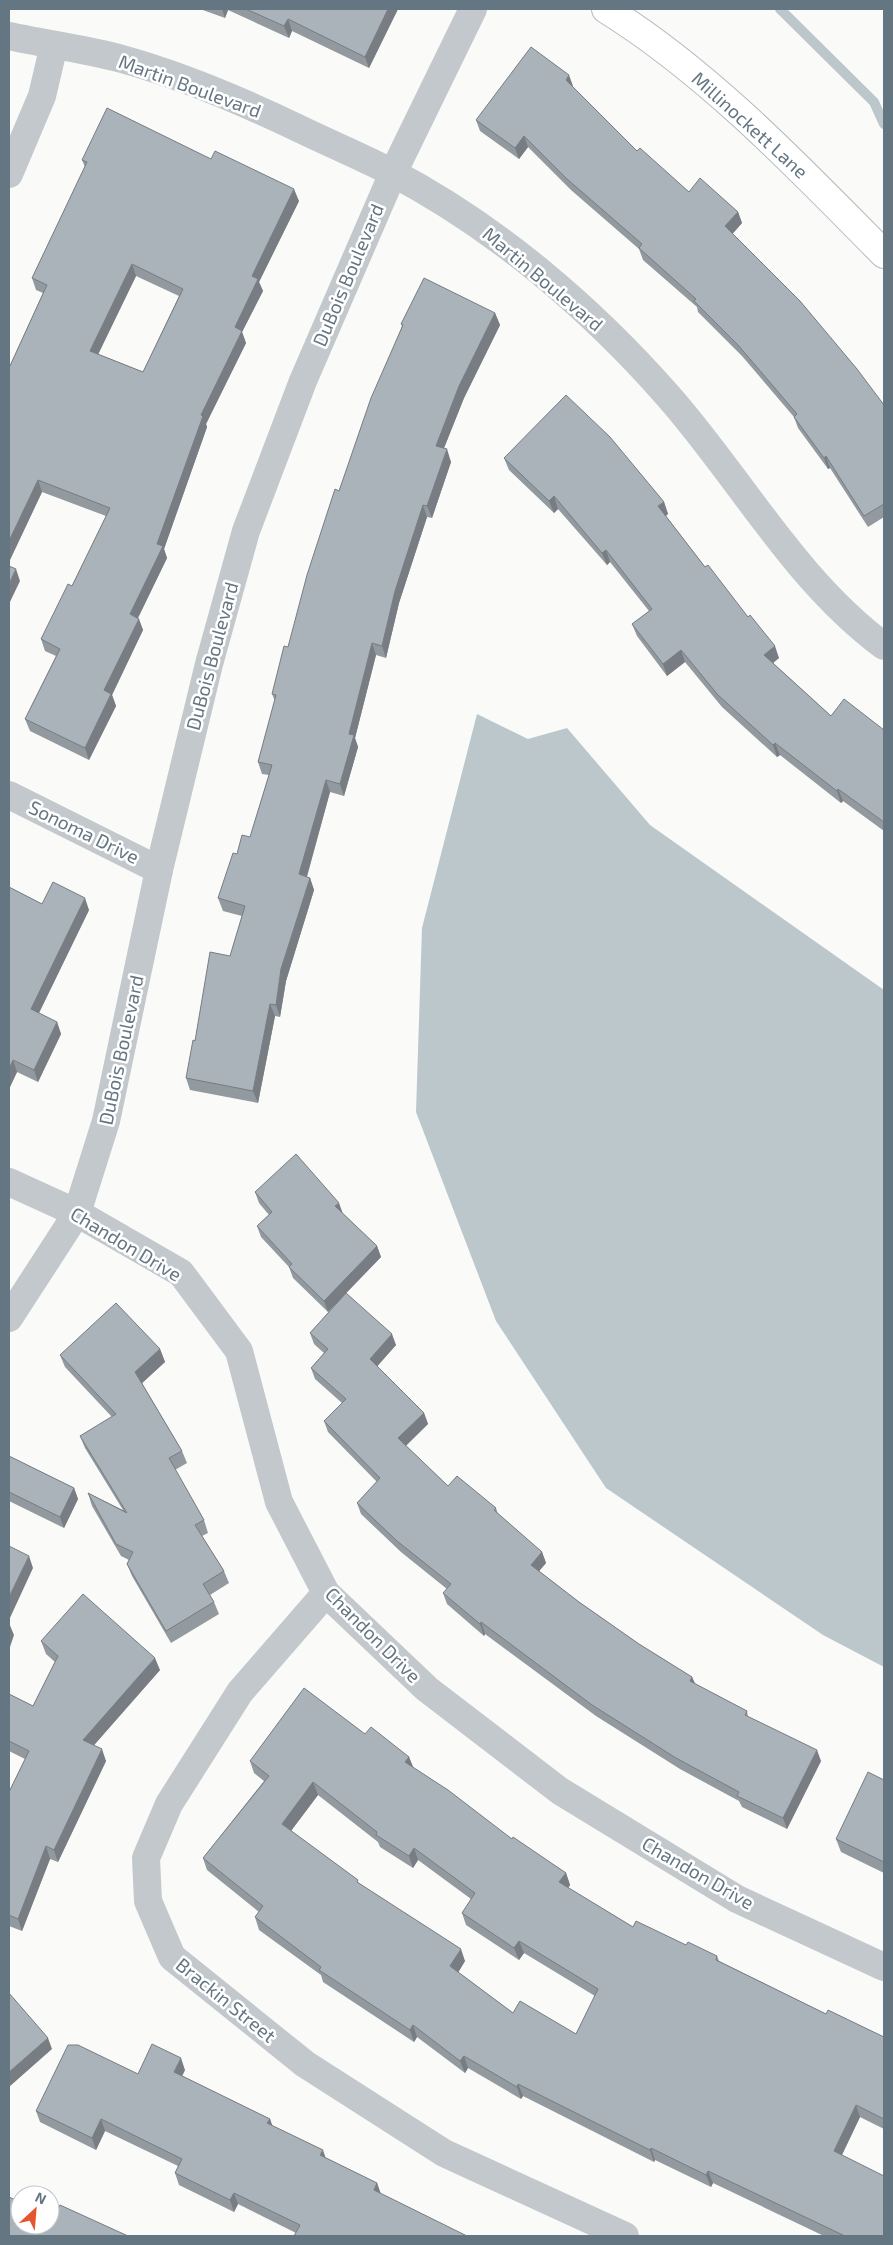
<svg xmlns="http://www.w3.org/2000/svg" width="893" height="2245" font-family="'Exo 2',sans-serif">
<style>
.water{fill:#bbc7cb}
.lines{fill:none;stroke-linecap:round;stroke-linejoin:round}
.stream{stroke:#bbc7cb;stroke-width:10}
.secondary-casing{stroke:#b3babf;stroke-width:30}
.street{stroke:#c3c8cc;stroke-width:28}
.secondary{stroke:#fff;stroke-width:28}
.wall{fill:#929a9f;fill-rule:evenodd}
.shaded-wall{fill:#777d82}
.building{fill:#aab3b9;stroke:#777d82;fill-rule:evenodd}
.labels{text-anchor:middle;stroke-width:5;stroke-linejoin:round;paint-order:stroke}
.street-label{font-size:19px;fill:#657683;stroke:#fff}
</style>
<rect width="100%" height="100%" fill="#fafaf8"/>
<polygon class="water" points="477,714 528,739 567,728 650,825 884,990 884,1667 823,1635 606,1488 496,1321 416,1112 422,928"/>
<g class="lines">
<polyline class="stream" points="780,9 874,102 884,124"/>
<defs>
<path id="secondary" d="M606,9C709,73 799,168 884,254"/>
</defs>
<use href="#secondary" class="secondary-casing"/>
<g class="street">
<path d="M9,36C46,44 85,49 122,59C184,76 244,102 302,130C331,144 362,157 391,172C496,227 591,308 669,397C741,479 795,580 884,646"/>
<polyline points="9,174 42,96 54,45"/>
<polyline points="9,795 159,870"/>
<polyline points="9,1182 77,1213 181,1273 239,1351 279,1502 326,1593 427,1689 560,1791 737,1899 884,1967"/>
<polyline points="9,1318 77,1213 106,1121 159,870 209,664 246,531 303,381 393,173 473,9"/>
<polyline points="326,1593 240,1692 169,1804 146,1858 148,1901 172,1957 305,2064 444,2153 625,2236"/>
</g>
<use href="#secondary" class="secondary"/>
</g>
<g class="wall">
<polygon points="200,9 398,9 369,68 292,31 289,38 228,10 225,18"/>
<polygon points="573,86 573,87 637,151 689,192 738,212 742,223 732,234 884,405 884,517 868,527 830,468 828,469 798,428 794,417 742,356 698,312 697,307 643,260 639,249 571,190 528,147 519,159 480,131 476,120"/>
<path d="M82,160L299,201L259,282L263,291L242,332L246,343L206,424L207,427L164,549L167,558L138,618L143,630L112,695L116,706L89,760L30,731L25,719L56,656L45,651L41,639L72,586L106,516L42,492L9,562V368L43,293L36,290L32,278L85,167ZM136,276L179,296L143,372L98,354Z"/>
<polygon points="495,313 500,325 464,398 444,448 451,462 432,518 427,517 399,603 386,658 376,655 355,738 358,747 344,796 330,792 307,877 310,878 314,890 286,981 280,1017 275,1016 258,1103 190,1090 186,1078 195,1041 230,956 242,916 223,911 218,898 237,854 250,837 269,775 262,774 258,762 275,701 272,694 288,647 339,491 402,326 401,324"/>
<polygon points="504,458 664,502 668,514 666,516 705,567 779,658 773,663 831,716 884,730 884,831 843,801 841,803 780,755 777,757 722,707 685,662 667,676 637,636 632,624 649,611 610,562 607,565 558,509 554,513 509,470"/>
<polygon points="9,887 42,904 89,910 39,1013 57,1022 61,1034 38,1082 17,1072 9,1089"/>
<polygon points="255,1192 343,1214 377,1246 381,1257 346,1293 396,1345 377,1366 424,1413 428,1424 406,1446 448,1486 496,1508 498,1514 542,1552 546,1563 539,1571 579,1602 639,1644 692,1677 695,1684 747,1711 748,1717 821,1761 787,1829 742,1807 739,1801 680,1769 596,1716 485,1634 484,1636 447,1604 443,1593 447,1589 401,1552 361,1514 357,1503 377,1482 328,1432 324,1421 342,1403 315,1379 311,1368 324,1353 314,1344 310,1333 339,1301 328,1312 293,1278 289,1267 261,1237 257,1226 269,1215 259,1203"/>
<polygon points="160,1349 165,1362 142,1383 182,1451 187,1463 175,1470 204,1520 208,1533 202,1536 224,1571 229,1583 210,1595 214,1602 219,1614 171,1643 132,1576 127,1564 129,1560 121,1556 92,1506 88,1493 123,1510 85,1448 80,1436 112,1417 65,1367 60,1355"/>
<polygon points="9,1456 74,1488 78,1499 64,1528 9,1501"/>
<polygon points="41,1641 160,1670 94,1745 106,1761 58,1862 50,1859 22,1931 9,1926 9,1792 25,1759 9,1751 9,1694 33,1706 55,1662 46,1654"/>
<path d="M365,1734L409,1757L413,1768L512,1839L566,1873L570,1885L568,1888L633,1927L717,1956L719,1961L826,2014L884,2037V2129L860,2117L842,2155L884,2236H824L713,2183L711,2187L655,2160L654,2162L523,2096L521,2099L468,2068L465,2073L417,2037L414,2042L323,1982L321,1975L259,1930L255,1917L259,1912L207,1870L203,1858L264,1781L254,1773L250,1761ZM318,1795L378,1842L380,1847L413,1868L418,1860L471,1899L462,1913L466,1925L519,1960L524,1953L595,1996L576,2034L513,2013L458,1972L465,1961L359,1883L291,1831Z"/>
<polygon points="884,1780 884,1873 841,1852 836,1839"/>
<polygon points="185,2070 182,2076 270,2119 272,2126 326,2158 377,2183 381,2194 296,2233 238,2204 234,2212 179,2185 175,2173 178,2166 105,2131 96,2150 40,2122 36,2111 138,2074"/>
</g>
<g class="shaded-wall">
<polygon points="222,9 228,9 228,10 225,18"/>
<polygon points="388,9 398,9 369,68 365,57"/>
<polygon points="288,19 292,31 289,38 284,26"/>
<polygon points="569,75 573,86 570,91 566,80"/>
<polygon points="524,136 528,147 519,159 515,148"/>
<polygon points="294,189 299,201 259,282 263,291 242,332 246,343 206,424 207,427 164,549 167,558 134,626 130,614 201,415 235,327 252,276"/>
<polygon points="738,212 742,223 729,238 725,226"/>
<polygon points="132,264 136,276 94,363 90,351"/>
<polygon points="495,313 500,325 464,398 440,458 436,446 459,386"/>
<polygon points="447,449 451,462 432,518 427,506"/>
<polygon points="826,456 830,468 828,469 824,458"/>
<polygon points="38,480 42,492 9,562 9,541"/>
<polygon points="554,496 558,509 554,513 549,501"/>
<polygon points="664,502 668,514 663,518 658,506"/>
<polygon points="423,505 427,517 399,603 386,658 382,646 395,591"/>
<polygon points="606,550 610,562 607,565 602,553"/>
<polygon points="16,569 20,581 9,604 9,584"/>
<polygon points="139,619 143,630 112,695 116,706 89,760 85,748 104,690"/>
<polygon points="372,643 376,655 355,738 358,747 344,796 340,784 349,734"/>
<polygon points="775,646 779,658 768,667 764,655"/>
<polygon points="681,650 685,662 667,676 663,664"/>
<polygon points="775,743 780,755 777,757 773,745"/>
<polygon points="326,780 330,792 304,886 299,874"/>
<polygon points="838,789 843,801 841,803 837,791"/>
<polygon points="310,878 314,890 286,981 280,1017 276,1005 281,969"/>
<polygon points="85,898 89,910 35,1021 31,1009"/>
<polygon points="270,1004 275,1016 258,1103 253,1091"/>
<polygon points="57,1022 61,1034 38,1082 34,1070"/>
<polygon points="13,1060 17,1072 9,1089 9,1069"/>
<polygon points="339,1203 343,1214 335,1206"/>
<polygon points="377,1246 381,1257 328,1312 324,1301"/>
<polygon points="392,1334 396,1345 374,1370 370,1359"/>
<polygon points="160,1349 165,1362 140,1385 135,1372"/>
<polygon points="424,1413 428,1424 402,1449 398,1438"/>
<polygon points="74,1488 78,1499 64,1528 60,1517"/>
<polygon points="542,1552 546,1563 535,1576 531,1565"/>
<polygon points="29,1556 33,1568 9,1620 9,1597"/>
<polygon points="481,1622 485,1634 484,1636 480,1624"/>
<polygon points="9,1623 14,1635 9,1650"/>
<polygon points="155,1658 160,1670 88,1752 83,1740"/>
<polygon points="692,1677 697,1688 690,1681"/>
<polygon points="102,1749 106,1761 58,1862 54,1850"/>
<polygon points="817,1750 821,1761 787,1829 783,1818"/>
<polygon points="409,1757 414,1769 405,1762"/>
<polygon points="313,1782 318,1795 287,1836 282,1824"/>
<polygon points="46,1846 50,1859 22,1931 18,1919"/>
<polygon points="414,1848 418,1860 413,1868 409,1856"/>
<polygon points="566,1873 570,1885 564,1894 559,1882"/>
<polygon points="519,1941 524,1953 519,1960 514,1948"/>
<polygon points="461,1949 465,1961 455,1978 450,1966"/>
<polygon points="413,2025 417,2037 414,2042 410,2030"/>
<polygon points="48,2038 52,2049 9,2087 9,2072"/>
<polygon points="464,2056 468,2068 465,2073 460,2061"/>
<polygon points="181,2058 185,2070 178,2084 174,2072"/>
<polygon points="518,2084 523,2096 521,2099 517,2087"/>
<polygon points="856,2105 860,2117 838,2163 834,2151"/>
<polygon points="101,2119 105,2131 96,2150 92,2138"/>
<polygon points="270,2119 274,2130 267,2123"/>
<polygon points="651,2148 655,2160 654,2162 650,2150"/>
<polygon points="323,2150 327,2162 320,2155"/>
<polygon points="708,2171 713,2183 711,2187 706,2175"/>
<polygon points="377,2183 381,2195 374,2190"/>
<polygon points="234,2193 238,2204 234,2212 230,2200"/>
</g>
<g class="building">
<polygon points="246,9 388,9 365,57 288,19 284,26"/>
<polygon points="531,47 569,75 566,80 637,151 640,148 689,192 700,178 738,212 725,226 800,301 857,369 884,405 884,504 864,516 826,456 824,458 794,417 797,414 738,345 694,301 696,299 639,248 642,244 567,179 524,136 515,148 476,120"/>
<path d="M107,108L211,159L215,151L294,189L252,276L258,279L235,327L242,331L201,415L203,416L157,544L163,546L130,614L139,619L104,690L111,694L85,748L25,719L60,649L41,639L68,584L72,586L110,508L38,480L9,541V368L47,285L32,278L87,162L82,160ZM132,264L183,289L143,372L90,351Z"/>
<polygon points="424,278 495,313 459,386 436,446 447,449 427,506 423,505 395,591 382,646 372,643 349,734 354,735 340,784 326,780 299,874 310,878 281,969 276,1005 270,1004 253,1091 186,1078 193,1040 195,1041 210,952 230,956 245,906 218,898 233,853 237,854 242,835 250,837 272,765 258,762 276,695 272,694 284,646 288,647 307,575 335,489 339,491 371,398 403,325 401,324"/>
<polygon points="566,395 610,437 664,502 658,506 705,567 708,565 748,617 750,615 775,646 764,655 831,716 844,699 884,730 884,822 838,789 837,791 775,743 773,745 718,695 681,650 663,664 632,624 652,609 606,550 602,553 554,496 549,501 504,458"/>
<polygon points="9,566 16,569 9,584"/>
<polygon points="53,882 85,898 31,1009 57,1022 34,1070 13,1060 9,1069 9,887 42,904"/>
<polygon points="296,1154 339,1203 335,1206 377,1246 324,1301 289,1267 292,1264 257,1226 272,1212 255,1192"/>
<polygon points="346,1293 392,1334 370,1359 424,1413 398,1438 448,1486 457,1476 496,1508 494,1510 542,1552 531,1565 579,1602 639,1644 692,1677 690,1681 747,1711 745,1715 817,1750 783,1818 737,1796 739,1792 676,1758 592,1705 481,1622 480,1624 443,1593 451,1584 397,1541 357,1503 380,1478 324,1421 346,1399 311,1368 328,1349 310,1333"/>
<polygon points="116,1303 160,1349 135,1372 182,1451 169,1458 204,1520 195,1525 224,1571 203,1584 214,1602 166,1631 127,1564 133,1552 116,1544 88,1493 127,1513 80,1436 116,1414 60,1355"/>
<polygon points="9,1456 74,1488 60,1517 9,1492"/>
<polygon points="9,1546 29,1556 9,1597"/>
<polygon points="83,1594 155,1658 83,1740 102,1749 54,1850 46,1846 18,1919 9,1915 9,1792 29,1751 9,1741 9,1694 33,1706 58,1656 41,1641"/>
<path d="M304,1688L365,1734L371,1727L409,1757L405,1762L448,1790L512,1839L513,1837L566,1873L559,1882L633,1927L636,1921L686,1945L688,1942L717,1956L716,1960L826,2014L828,2010L884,2037V2119L856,2105L834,2151L884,2176V2236H845L708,2171L706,2175L651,2148L650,2150L518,2084L517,2087L464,2056L460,2061L413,2025L410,2030L319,1970L321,1967L255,1917L263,1906L203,1858L269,1776L250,1761ZM313,1782L377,1832L376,1835L409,1856L414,1848L475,1893L462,1913L514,1948L519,1941L598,1989L576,2034L520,2001L513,2013L450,1966L461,1949L357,1882L358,1880L282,1824Z"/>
<polygon points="868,1772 884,1780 884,1862 836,1839"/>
<polygon points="9,1993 48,2038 9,2072"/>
<polygon points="152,2044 181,2058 174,2072 270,2119 267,2123 323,2150 320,2155 377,2183 374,2190 467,2236 294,2236 300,2225 234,2193 230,2200 175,2173 182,2159 101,2119 92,2138 36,2111 68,2045 78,2045 138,2074"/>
<polygon points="9,2197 20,2202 20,2225 50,2225 50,2217 53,2219 60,2205 128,2236 9,2236"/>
</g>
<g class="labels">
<g class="street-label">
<text transform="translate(190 86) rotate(20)" y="7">Martin Boulevard</text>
<text transform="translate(750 125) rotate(42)" y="7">Millinockett Lane</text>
<text transform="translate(348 275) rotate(-67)" y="7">DuBois Boulevard</text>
<text transform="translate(543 279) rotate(40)" y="7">Martin Boulevard</text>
<text transform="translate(212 656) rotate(-75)" y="7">DuBois Boulevard</text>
<text transform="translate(84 832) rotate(26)" y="7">Sonoma Drive</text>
<text transform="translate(121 1050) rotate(-78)" y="7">DuBois Boulevard</text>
<text transform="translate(126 1244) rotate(31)" y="7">Chandon Drive</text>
<text transform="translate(373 1635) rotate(45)" y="7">Chandon Drive</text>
<text transform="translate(698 1873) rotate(30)" y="7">Chandon Drive</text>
<text transform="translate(226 2000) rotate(39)" y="7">Brackin Street</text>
</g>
</g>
<rect width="893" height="2245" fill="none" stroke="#657683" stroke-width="20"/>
<g transform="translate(35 2210) rotate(26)"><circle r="24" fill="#ffffff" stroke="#c1c8cd"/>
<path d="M0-4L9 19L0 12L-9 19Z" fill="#e4572e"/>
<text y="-8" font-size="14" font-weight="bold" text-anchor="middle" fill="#657683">N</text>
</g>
</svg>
